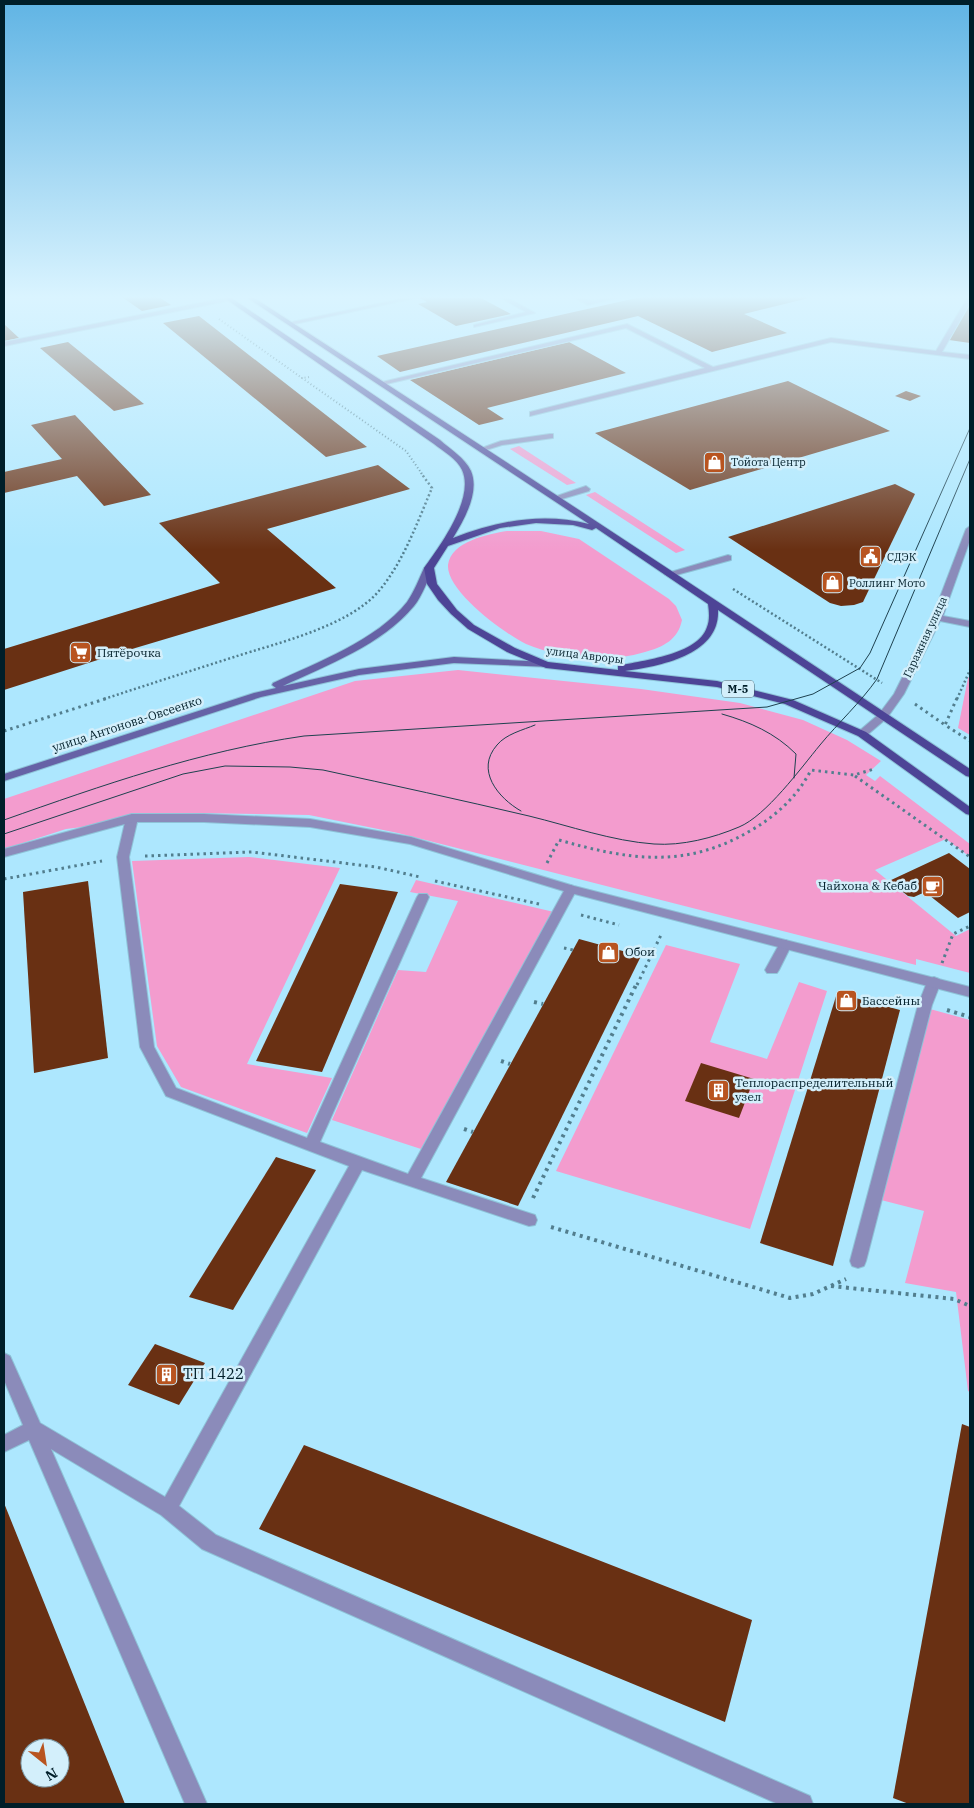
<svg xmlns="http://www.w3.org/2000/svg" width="974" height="1808" font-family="'IBM Plex Serif',serif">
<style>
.green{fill:#f39cce}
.building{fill:#693013;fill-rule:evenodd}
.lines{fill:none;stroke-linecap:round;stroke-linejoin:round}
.service-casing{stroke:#8ec3d8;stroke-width:2}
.minor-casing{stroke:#8ec3d8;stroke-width:2}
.secondary-casing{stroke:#8ec3d8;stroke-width:2}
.primary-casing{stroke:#8ec3d8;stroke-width:2}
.path-far3{stroke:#527e8e;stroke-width:2;stroke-dasharray:1 2.5;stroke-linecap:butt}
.path-far2{stroke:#527e8e;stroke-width:2.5;stroke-dasharray:2 2.5;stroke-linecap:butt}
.path-far1{stroke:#527e8e;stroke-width:3;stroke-dasharray:2.5 4;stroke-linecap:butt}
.path{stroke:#527e8e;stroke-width:4;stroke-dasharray:3 4.5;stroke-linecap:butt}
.service{fill:#8b8bba;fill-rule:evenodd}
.minor{fill:#8b8bba;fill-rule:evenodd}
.secondary{fill:#6662a6;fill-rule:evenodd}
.primary{fill:#4d4496;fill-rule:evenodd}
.tram{stroke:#1e414f;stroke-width:1}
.labels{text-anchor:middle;stroke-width:5;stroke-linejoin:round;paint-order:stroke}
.far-poi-label{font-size:11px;fill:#001e29;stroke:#d3effb;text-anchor:start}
.far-street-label{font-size:11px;fill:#001e29;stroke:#d3effb}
.shield{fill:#d3effb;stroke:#3f5d68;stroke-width:1}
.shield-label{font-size:11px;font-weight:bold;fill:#001e29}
.poi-label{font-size:12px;fill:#001e29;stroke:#d3effb;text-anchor:start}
.street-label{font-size:12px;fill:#001e29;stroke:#d3effb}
.near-poi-label{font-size:15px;fill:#001e29;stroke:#d3effb;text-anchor:start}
</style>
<rect width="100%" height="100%" fill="#ade7fe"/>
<g class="green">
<polygon points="519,446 576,483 567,485 510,449"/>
<polygon points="595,492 685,550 676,553 586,495"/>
<path d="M507,531H541L579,539L669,599L676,606L682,620C678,640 663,647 645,652C618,660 586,661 558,654C548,652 536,648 526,644C505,634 446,591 448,565C451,541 489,534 507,531Z"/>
<polygon points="458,670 641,689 740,703 803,720 847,740 881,761 866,775 875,781 880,776 970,844 970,857 946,839 875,870 956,936 970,929 970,973 916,959 916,965 398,833 309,815 198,813 66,829 4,849 4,799 355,681"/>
<polygon points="970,676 970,735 958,728 968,678"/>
<polygon points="249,857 340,868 247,1064 332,1078 307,1133 181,1087 157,1046 132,861"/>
<polygon points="416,880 554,912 421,1149 332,1120 398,970 426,972 458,901 410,892"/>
<polygon points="666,945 740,964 710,1042 767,1059 799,982 827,991 750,1229 556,1171"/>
<polygon points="930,1009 970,1020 970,1392 968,1391 956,1292 905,1283 924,1211 881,1200"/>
</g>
<g class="building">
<polygon points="122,297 159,297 171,305 142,311"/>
<polygon points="418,297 440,297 443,298 479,297 511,314 456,326 418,304 427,302"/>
<polygon points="641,297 813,297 744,314 787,333 712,352 638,316 400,372 377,356"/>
<polygon points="970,302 970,343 949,340"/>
<polygon points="199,316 276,376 367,447 326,457 163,323"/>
<polygon points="4,324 19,338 4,341"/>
<polygon points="68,342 144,404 114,411 40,348"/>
<polygon points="569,342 626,373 487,408 504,419 479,425 410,380"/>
<polygon points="788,381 890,431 690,490 595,433"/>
<polygon points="906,391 921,396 910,401 895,396"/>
<polygon points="75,415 151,495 104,506 77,476 4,493 4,472 62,459 31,425"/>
<polygon points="378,465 410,489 267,529 336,588 132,649 4,690 4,649 220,583 159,523"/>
<polygon points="895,484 915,494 863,602 854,605 841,606 830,603 728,537"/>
<polygon points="949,853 970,869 970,912 958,918 925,892 914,897 908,896 889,881"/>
<polygon points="88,881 108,1058 34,1073 23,892"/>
<polygon points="340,884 398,892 322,1072 256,1061"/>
<polygon points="579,939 641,956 518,1206 446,1182"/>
<polygon points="837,993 900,1010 833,1266 760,1243"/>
<polygon points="701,1063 754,1079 739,1118 685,1101"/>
<polygon points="276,1157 316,1170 233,1310 189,1297"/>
<polygon points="155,1344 205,1363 179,1405 128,1385"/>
<polygon points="962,1424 970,1427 970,1804 909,1804 893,1798"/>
<polygon points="304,1445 752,1620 725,1722 259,1529"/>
<path d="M4,1503L125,1804H4ZM30,1748H60V1778H30Z"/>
</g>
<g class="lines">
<defs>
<g id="service">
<polygon points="410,297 420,297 290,325 287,323"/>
<polygon points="499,297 506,297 535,313 474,327 474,325 526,312"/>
<path d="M573,297C579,296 582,299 588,300C598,302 610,296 620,297L588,305Z"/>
<polygon points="968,297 970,297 970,303 942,352 970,355 970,359 831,342 530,416 530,412 705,368 626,328 382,385 378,383 627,324 713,367 831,338 936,351"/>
<polygon points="550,434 553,434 553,438 502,445 483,451 479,449 501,441"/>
<polygon points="586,486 590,489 589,491 555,501 551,498"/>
<polygon points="728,555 731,556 731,560 669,577 664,574"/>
<polygon points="132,814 138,818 129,857 154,1047 176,1088 307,1138 417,897 419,894 427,894 429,897 320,1142 408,1174 565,889 571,885 577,889 421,1178 535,1215 537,1220 535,1225 529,1226 362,1170 179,1506 216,1535 810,1796 813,1804 778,1804 202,1549 161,1515 51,1449 207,1804 185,1804 29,1440 4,1452 4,1435 23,1425 4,1380 4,1353 10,1356 40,1423 165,1497 349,1166 166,1096 140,1047 117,857 126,818"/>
<polygon points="786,940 792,944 779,970 777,973 767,973 765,970 781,941"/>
<polygon points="934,977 939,979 941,982 932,1005 866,1261 864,1266 858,1268 852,1266 850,1261 918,1005 927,982 929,979"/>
</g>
<g id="minor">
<polygon points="230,297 233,299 232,300 4,346 4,342"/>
<polygon points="970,526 970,540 943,616 970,621 970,627 940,621 904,694 887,718 866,736 858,736 857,734 858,732 879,714 894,694 932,618 966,529"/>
<polygon points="132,814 204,814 310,819 411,837 574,886 970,987 970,997 567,892 410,844 310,827 204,822 132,822 4,857 4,849"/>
</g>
<path id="secondary" d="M429,565L434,568C427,580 423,595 414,606C382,645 327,665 283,686L359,669L454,657L546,662L550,663V667L454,663L359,675L261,697L4,781V774L254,693L276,688L272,685L273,683C316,663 377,640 407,602C414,592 419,579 424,568Z"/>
<path id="primary" d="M223,297H230L440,440C450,449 465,458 471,471C480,492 464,520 453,538C497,521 542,512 589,524L246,297H253C493,452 732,611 970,769V777L966,776L718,610C720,655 660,666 625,671L717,681L793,700L866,732L970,807V815L966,814L858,736L785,704L717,687L546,668L507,652L468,629L451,614L438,600L427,584L424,568C440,546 475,498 462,470C457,459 443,451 434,444ZM536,523L573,525L592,530L596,528L708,604C709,611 710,620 707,627C698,655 643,660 618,666V670L548,662L515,648L474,625L457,610L437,584L434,568L448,546L500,528Z"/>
</defs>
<use href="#service" class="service-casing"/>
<use href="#minor" class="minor-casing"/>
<use href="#secondary" class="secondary-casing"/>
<use href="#primary" class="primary-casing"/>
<g class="path-far3">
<polyline points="219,319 302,378"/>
<polyline points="309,377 302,378 406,451 422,474"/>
</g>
<g class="path-far2">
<polyline points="733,589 882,683"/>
<path d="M104,699C147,685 190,671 234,657C277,643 347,627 378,592C403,563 417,523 432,488L421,473"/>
<polyline points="957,699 970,670"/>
</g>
<g class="path-far1">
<polyline points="957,698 945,725 970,741"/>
<polyline points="915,704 945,725"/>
<polyline points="4,731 108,698"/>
<polyline points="855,776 970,857"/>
<polyline points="145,856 252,852 376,867 420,877"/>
<path d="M547,863L559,840C629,860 685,869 750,831C776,816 797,797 811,770L854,775L874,769"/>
<polyline points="4,879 102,861"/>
<polyline points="435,881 539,904"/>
<polyline points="581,915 619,925"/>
<polyline points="564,948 573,950"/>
<polyline points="942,963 953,934 970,926"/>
<polyline points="637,985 661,935"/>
</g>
<g class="path">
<polyline points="534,1002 543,1004"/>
<polyline points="947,1010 970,1017"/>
<polyline points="501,1061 510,1064"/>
<polyline points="464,1129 473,1132"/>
<polyline points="533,1198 637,983"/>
<polyline points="551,1227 790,1298 813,1294 846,1279"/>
<polyline points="831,1286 954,1299 970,1306"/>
</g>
<use href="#service" class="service"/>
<use href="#minor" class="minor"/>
<use href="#secondary" class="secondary"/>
<use href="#primary" class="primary"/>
<g class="tram">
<path d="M722,714C750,722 775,733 796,754L794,778"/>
<path d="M521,811C498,798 475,770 497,745C506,734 523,730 535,725"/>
<path d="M4,820C103,785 200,751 304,736L767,707L813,694L860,668L870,653L970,428"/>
<path d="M4,834L183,774L225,766L290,767L323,770C392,785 461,800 529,816C570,826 612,841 654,844C682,846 713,838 739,827C766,816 801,768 820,745C839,722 860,703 877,679L970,459"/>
</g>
</g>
<linearGradient id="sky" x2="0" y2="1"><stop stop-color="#60b4e4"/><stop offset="0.54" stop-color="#daf4ff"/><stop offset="1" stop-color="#daf4ff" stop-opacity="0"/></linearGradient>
<rect width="974" height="550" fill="url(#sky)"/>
<defs>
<symbol id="shop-square" viewBox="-11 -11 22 22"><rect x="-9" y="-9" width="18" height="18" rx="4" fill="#b85420" stroke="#d3effb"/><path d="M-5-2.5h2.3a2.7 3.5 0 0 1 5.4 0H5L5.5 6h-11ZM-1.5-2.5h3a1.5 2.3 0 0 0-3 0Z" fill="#fff"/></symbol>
<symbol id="civic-square" viewBox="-11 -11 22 22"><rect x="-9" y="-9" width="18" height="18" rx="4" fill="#b85420" stroke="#d3effb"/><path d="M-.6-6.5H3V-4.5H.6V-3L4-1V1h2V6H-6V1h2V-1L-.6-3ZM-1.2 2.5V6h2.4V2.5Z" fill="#fff"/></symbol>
<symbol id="supermarket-square" viewBox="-11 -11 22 22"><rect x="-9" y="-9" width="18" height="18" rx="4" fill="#b85420" stroke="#d3effb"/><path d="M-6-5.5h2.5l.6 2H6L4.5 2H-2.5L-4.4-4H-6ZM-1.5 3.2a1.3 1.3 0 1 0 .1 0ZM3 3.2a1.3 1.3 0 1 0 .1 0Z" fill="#fff"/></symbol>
<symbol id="cafe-square" viewBox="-11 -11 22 22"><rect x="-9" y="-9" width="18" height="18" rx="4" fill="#b85420" stroke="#d3effb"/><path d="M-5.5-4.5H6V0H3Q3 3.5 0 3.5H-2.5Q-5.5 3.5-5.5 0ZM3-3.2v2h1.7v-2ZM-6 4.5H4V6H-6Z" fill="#fff"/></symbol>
<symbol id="building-square" viewBox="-11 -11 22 22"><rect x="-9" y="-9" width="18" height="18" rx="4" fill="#b85420" stroke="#d3effb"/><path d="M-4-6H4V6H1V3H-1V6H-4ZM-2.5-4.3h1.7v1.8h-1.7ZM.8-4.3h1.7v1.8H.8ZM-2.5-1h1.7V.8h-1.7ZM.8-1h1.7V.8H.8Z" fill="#fff"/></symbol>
</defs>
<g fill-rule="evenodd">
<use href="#shop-square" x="702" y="450" width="25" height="25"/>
<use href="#civic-square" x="858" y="544" width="25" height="25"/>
<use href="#shop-square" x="820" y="570" width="25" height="25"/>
<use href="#supermarket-square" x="68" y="640" width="25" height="25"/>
<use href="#cafe-square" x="920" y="874" width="25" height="25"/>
<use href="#shop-square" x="596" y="940" width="25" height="25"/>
<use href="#shop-square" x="834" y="988" width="25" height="25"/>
<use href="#building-square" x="706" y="1078" width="25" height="25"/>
<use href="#building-square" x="154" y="1362" width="25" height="25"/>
</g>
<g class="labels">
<g class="far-poi-label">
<text x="731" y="466">Тойота Центр</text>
<text x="887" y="561">СДЭК</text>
<text x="849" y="587">Роллинг Мото</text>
</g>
<g class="far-street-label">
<text transform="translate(925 637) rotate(-65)" y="4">Гаражная улица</text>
<text transform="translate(585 655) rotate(7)" y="4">улица Авроры</text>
</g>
<rect class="shield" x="722" y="680.5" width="32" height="17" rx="4"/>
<g class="shield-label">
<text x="738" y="693">М-5</text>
</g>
<g class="poi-label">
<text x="97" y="657">Пятёрочка</text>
<text x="917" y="890" text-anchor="end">Чайхона &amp; Кебаб</text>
<text x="625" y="956">Обои</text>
<text x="862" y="1005">Бассейны</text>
<text x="735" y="1087">Теплораспределительный<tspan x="735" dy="14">узел</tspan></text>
</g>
<g class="street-label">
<text transform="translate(127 724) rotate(-18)" y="4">улица Антонова-Овсеенко</text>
</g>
<g class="near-poi-label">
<text x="183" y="1379">ТП 1422</text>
</g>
</g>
<rect width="974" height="1808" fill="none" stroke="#001e29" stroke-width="10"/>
<g transform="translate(45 1763) rotate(150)"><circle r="24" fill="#d3effb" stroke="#7f9ba7"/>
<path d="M0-4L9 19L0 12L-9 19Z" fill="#b85420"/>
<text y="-8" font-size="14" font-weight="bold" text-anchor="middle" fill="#001e29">N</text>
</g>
</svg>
